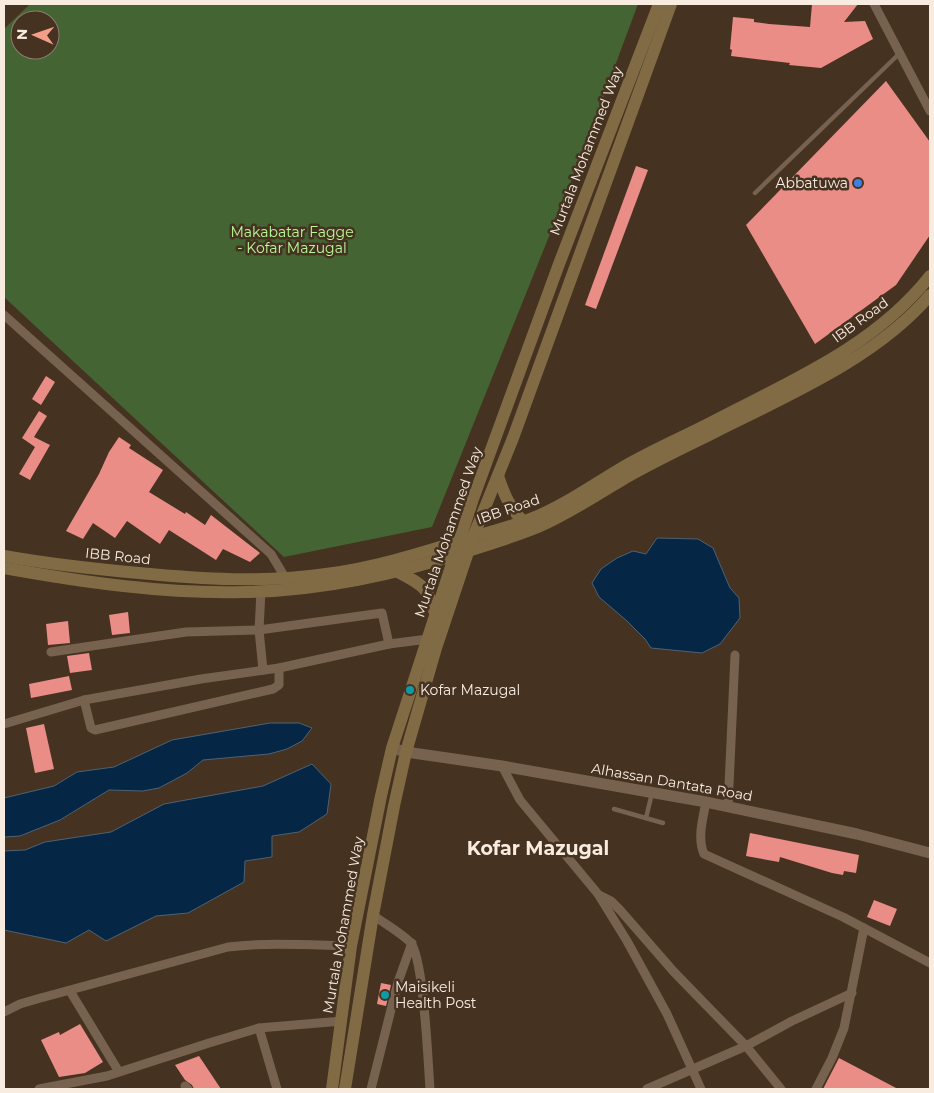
<svg xmlns="http://www.w3.org/2000/svg" width="934" height="1093" font-family="Montserrat,sans-serif">
<style>
.green{fill:#446433;fill-rule:evenodd}
.water{fill:#052745;stroke:#4e6274}
.building{fill:#ea8d87}
.lines{fill:none;stroke-linecap:round;stroke-linejoin:round}
.service{stroke:#76624e;stroke-width:4.5}
.minor{stroke:#76624e;stroke-width:9}
.tertiary{stroke:#76624e;stroke-width:11}
.secondary{stroke:#816b45;stroke-width:12}
.shop-dot{fill:#3f7fe0;stroke:#453220;stroke-width:2}
.culture-dot{fill:#0f9aa8;stroke:#453220;stroke-width:2}
.labels{text-anchor:middle;stroke-width:5;stroke-linejoin:round;paint-order:stroke}
.street-label{font-size:14px;fill:#f8ece1;stroke:#453220}
.poi-label{font-size:14px;fill:#f8ece1;stroke:#453220;text-anchor:start}
.park-label{font-size:14px;fill:#b8fa98;stroke:#453220}
.district-label{font-size:19px;font-weight:bold;fill:#f8ece1;stroke:#453220}
</style>
<rect width="100%" height="100%" fill="#453220"/>
<path class="green" d="M30,4H638L583,152L432,527L284,557L4,297V29ZM20,20H50V50H20Z"/>
<g class="water">
<polygon points="657,538 698,539 713,548 730,588 739,598 740,618 720,644 702,653 651,648 645,639 627,621 599,597 592,583 601,569 617,558 633,551 646,554"/>
<polygon points="270,723 299,723 312,728 302,741 287,749 269,754 203,760 187,773 159,788 143,791 109,790 60,820 20,836 4,837 4,798 54,786 77,772 114,767 172,740"/>
<polygon points="312,764 331,784 327,814 299,832 272,836 272,857 245,861 244,882 188,913 156,916 106,941 89,930 66,943 4,930 4,851 25,850 45,842 111,832 164,804 263,786"/>
</g>
<g class="building">
<polygon points="812,4 858,4 844,22 865,21 873,39 821,68 789,65 790,63 731,56 732,50 730,49 733,17 754,19 754,22 769,24 810,27"/>
<polygon points="886,81 930,142 930,235 896,285 815,344 746,225"/>
<polygon points="636,166 648,170 596,309 585,305"/>
<polygon points="46,376 55,382 41,405 32,399"/>
<polygon points="39,411 47,416 34,437 50,445 30,480 19,474 35,447 22,438"/>
<polygon points="119,437 131,445 129,448 163,470 149,492 185,514 186,512 205,525 211,515 260,553 250,562 223,549 216,560 169,530 160,544 127,521 115,538 93,523 83,539 66,531 99,474 109,452"/>
<polygon points="128,612 130,633 112,635 109,615"/>
<polygon points="68,621 70,643 48,645 46,624"/>
<polygon points="89,653 92,670 70,673 67,656"/>
<polygon points="69,676 72,690 31,698 29,684"/>
<polygon points="44,724 54,769 35,773 26,728"/>
<polygon points="750,833 859,855 856,873 844,871 843,875 832,873 780,857 779,862 746,856"/>
<polygon points="874,900 897,909 890,926 867,917"/>
<polygon points="381,983 391,985 386,1006 377,1004"/>
<polygon points="80,1024 103,1062 85,1073 59,1077 41,1040 59,1032 60,1035"/>
<polygon points="199,1056 221,1089 194,1089 192,1085 185,1080 175,1065"/>
<polygon points="839,1058 898,1089 823,1089"/>
</g>
<g class="lines">
<g class="service">
<polyline points="755,193 900,53"/>
<polyline points="614,809 663,823"/>
<polyline points="646,818 652,793"/>
</g>
<g class="minor">
<polyline points="874,4 930,111"/>
<polyline points="4,315 271,554 286,579"/>
<polyline points="261,591 259,630 263,670"/>
<polyline points="51,652 186,632 259,630 382,613 389,644"/>
<polyline points="84,700 91,728 95,730 273,689 279,685 279,668"/>
<polyline points="4,724 84,700 201,679 279,668 389,644 428,639"/>
<polyline points="502,766 520,800 598,894 627,941 667,1014 701,1089"/>
<path d="M706,802C703,818 697,838 704,854L843,917L930,963"/>
<polyline points="728,807 735,655"/>
<polyline points="599,895 611,901 620,910 674,972 746,1046 781,1089"/>
<path d="M373,915C385,924 400,932 410,942C424,956 428,1064 430,1089"/>
<polyline points="70,991 119,1072"/>
<path d="M4,1012L20,1004L37,999L228,947C269,942 310,945 351,946"/>
<polyline points="259,1028 277,1089"/>
<polyline points="185,1086 188,1089"/>
<polyline points="39,1089 107,1076 209,1043 259,1028 342,1021"/>
<polyline points="371,1089 398,982 412,943"/>
<polyline points="647,1089 746,1046 792,1021 852,993"/>
<polyline points="816,1089 832,1058 844,1028 864,928"/>
</g>
<polyline class="tertiary" points="392,748 406,752 502,766 706,802 857,834 930,853"/>
<g class="secondary">
<path d="M498,476C504,494 510,509 524,522"/>
<path d="M4,556C49,564 94,569 139,573C202,579 264,583 326,574C373,568 418,554 463,540C489,532 516,526 540,515C573,501 601,479 632,462C659,447 687,435 714,421C791,381 875,346 930,276"/>
<path d="M4,568C82,582 164,594 244,592C321,591 398,574 471,550C493,543 516,536 538,527C568,514 597,495 625,478C653,462 682,448 711,434C784,397 876,359 930,295"/>
<path d="M398,572C425,586 427,587 436,616"/>
<polyline points="332,1089 351,946 381,796 392,748 473,499 559,264 659,4"/>
<polyline points="345,1089 373,915 394,806 406,752 436,648 473,537 513,438 671,4"/>
</g>
</g>
<circle class="shop-dot" cx="858" cy="183" r="5"/>
<g class="culture-dot">
<circle cx="410" cy="690" r="5"/>
<circle cx="385" cy="995" r="5"/>
</g>
<g class="labels">
<g class="street-label">
<text transform="translate(586 151) rotate(-69)" y="5">Murtala Mohammed Way</text>
<text transform="translate(860 320) rotate(-36)" y="5">IBB Road</text>
<text transform="translate(508 509) rotate(-19)" y="5">IBB Road</text>
<text transform="translate(448 532) rotate(-71)" y="5">Murtala Mohammed Way</text>
<text transform="translate(118 556) rotate(6)" y="5">IBB Road</text>
<text transform="translate(672 782) rotate(10)" y="5">Alhassan Dantata Road</text>
<text transform="translate(343 925) rotate(-80)" y="5">Murtala Mohammed Way</text>
</g>
<g class="poi-label">
<text x="848" y="188" text-anchor="end">Abbatuwa</text>
<text x="420" y="695">Kofar Mazugal</text>
<text x="395" y="992">Maisikeli<tspan x="395" dy="16">Health Post</tspan></text>
</g>
<g class="park-label">
<text x="292" y="237">Makabatar Fagge<tspan x="292" dy="16">- Kofar Mazugal</tspan></text>
</g>
<g class="district-label">
<text x="538" y="855">Kofar Mazugal</text>
</g>
</g>
<rect width="934" height="1093" fill="none" stroke="#f8ece1" stroke-width="10"/>
<g transform="translate(35 35) rotate(272)"><circle r="24" fill="#453220" stroke="#8d7c6d"/>
<path d="M0-4L9 19L0 12L-9 19Z" fill="#f49e87"/>
<text y="-8" font-size="14" font-weight="bold" text-anchor="middle" fill="#f8ece1">N</text>
</g>
</svg>
